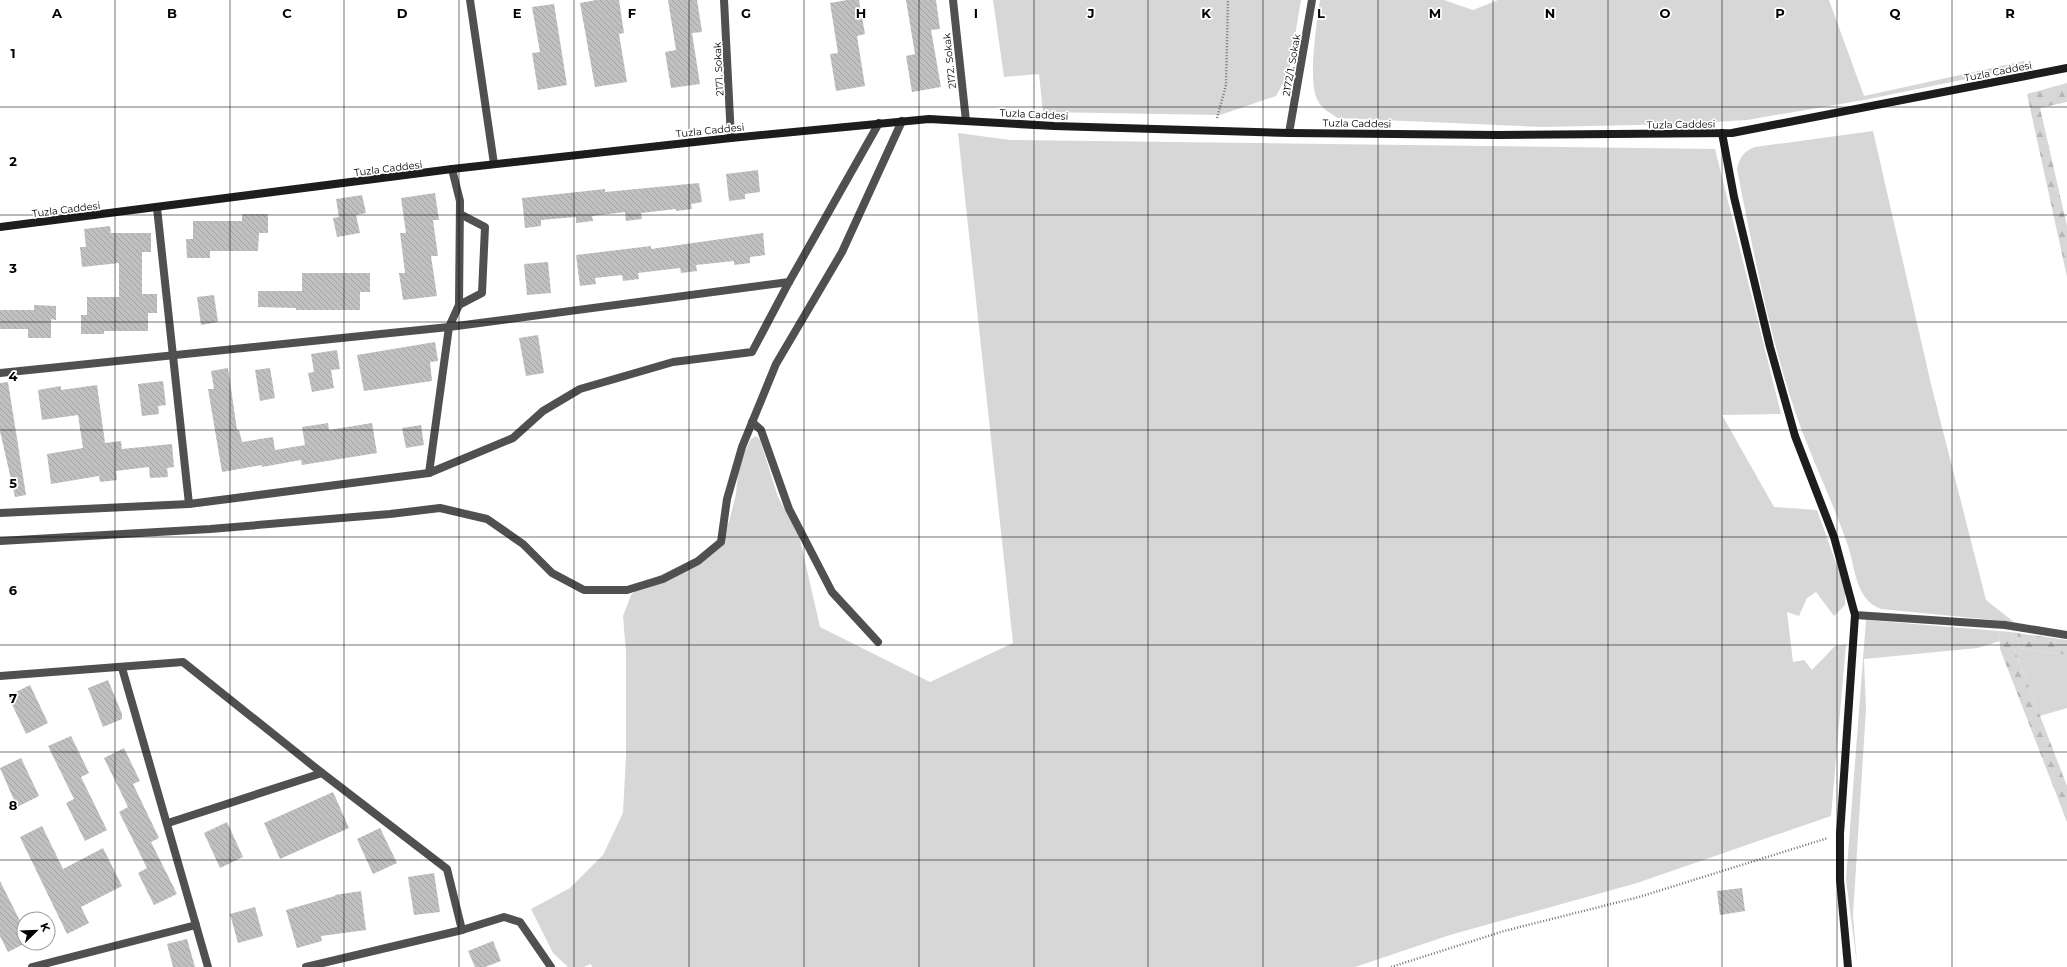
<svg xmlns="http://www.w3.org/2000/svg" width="2067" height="967" font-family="Montserrat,sans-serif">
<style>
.green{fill:#d7d7d7}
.forest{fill:url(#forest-firs)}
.building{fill:url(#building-back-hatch)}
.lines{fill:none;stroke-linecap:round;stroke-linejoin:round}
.path{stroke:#727272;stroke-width:2.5;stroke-dasharray:1 2;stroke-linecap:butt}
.lane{stroke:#505050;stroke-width:8}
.street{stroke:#505050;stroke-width:8}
.secondary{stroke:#1d1d1d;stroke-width:8}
.grid{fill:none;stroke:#000;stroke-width:1;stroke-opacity:0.55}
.labels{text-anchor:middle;stroke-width:3.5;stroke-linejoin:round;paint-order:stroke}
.street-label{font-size:10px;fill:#000;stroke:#fff}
.grid-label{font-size:13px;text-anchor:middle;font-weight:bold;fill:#000;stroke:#fff;stroke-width:3.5;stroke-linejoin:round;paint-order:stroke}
</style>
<defs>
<pattern id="forest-firs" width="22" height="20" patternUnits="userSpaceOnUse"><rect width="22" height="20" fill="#d7d7d7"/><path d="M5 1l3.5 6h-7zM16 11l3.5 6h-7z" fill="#b7b7b7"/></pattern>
<pattern id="building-back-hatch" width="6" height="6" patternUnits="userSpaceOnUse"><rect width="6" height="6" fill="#c0c0c0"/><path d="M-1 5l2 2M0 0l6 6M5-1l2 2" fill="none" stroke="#a3a3a3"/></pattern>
</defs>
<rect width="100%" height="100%" fill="#fff"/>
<g class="green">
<polygon points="993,0 1301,0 1289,72 1276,96 1220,115 1043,112 1039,74 1004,77"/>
<path d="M1320,0H1444L1473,10L1498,0H1829L1864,96L2024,61L2025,67L1864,100L1747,120L1681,124L1542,127L1338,118C1330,113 1322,109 1318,101C1307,82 1317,22 1320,0Z"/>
<path d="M1873,131L1931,384L1986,600L2014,622L1881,609C1854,599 1856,567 1847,543C1830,494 1806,448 1791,399C1767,324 1752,245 1737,169C1740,157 1744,151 1755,147Z"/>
<polygon points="958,133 1010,140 1715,149 1781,414 1722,415 1774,507 1817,510 1845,588 1845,605 1834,616 1816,592 1807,598 1799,616 1787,612 1793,662 1804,660 1812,670 1835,646 1846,644 1831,816 1637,883 1450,935 1355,967 592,967 591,964 583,967 568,967 553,953 531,909 570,888 603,855 623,813 626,755 626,652 623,616 631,595 643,583 697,558 719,539 729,522 736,494 739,463 751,439 756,436 760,440 778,497 799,535 820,627 930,682 1013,643"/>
<polygon points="1866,620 1999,631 2000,641 1978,648 1864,659 1866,709 1853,915 1857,964 1846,880"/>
<polygon points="2011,632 2017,633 2019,648 2067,655 2067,708 2040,716 2014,648"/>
</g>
<g class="forest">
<polygon points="2067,83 2067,102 2040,108 2067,226 2067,277 2027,94"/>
<polygon points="1999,631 2011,632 2014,648 2067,786 2067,822 2000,649"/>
<polygon points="2017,633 2067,640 2067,655 2019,648"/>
</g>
<g class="building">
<polygon points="596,0 619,0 624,33 619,34 627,82 595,87 580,3"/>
<polygon points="668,0 697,0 702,32 692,33 700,84 671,88 665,52 676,50"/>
<polygon points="847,0 859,0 865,34 857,36 865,86 836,91 830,54 838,53 830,3"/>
<polygon points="906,0 936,0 940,29 931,30 941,87 912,92 906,56 915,54"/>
<polygon points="554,4 567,85 538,90 532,53 540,52 532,7"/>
<polygon points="758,170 760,192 745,194 745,199 729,201 726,174"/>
<polygon points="699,183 702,202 691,204 692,209 676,211 676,209 641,213 642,219 626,221 625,212 592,216 593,221 576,223 576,217 541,220 541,226 525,228 522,198 605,189 605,192"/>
<polygon points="435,193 439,220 433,220 438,256 431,256 437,296 403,300 399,273 405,273 400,233 406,233 401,198"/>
<polygon points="362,195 366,213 356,215 360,233 337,237 333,218 339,217 336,199"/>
<polygon points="242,214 268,214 268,233 259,233 258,251 210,251 210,258 187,258 186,239 193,239 193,221 242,221"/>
<polygon points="110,226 111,233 151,233 151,252 142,252 142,294 157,294 157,313 148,313 148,331 104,331 104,334 81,334 81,315 87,315 87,297 119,297 119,263 82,267 80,247 86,247 84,229"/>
<polygon points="763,233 765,255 750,257 750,263 734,265 734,261 696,265 697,271 681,273 680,268 638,273 639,279 623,281 622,275 595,278 596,284 580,286 576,255 651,246 651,249"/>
<polygon points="548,262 551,293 527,295 524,264"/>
<polygon points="302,273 370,273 370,292 360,292 360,310 296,310 296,308 258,307 258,291 302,291"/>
<polygon points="214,295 218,322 201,325 197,297"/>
<polygon points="34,305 56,306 56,320 51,319 51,338 28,338 28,329 0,329 0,310 34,310"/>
<polygon points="538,335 544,373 526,376 519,338"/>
<polygon points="435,342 438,361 430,362 432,381 364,391 357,355"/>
<polygon points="337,350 340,369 331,370 334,388 312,392 308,373 314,372 311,354"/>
<polygon points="228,368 237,430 239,430 242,442 273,437 275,450 305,445 302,427 328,423 329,430 372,423 377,453 302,465 301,460 262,467 262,465 222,472 208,389 214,389 211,371"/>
<polygon points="270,368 275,398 260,401 255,370"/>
<polygon points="163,381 166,405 158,406 159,414 142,416 138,384"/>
<polygon points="8,382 26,495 15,497 0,431 0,383"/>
<polygon points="97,385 105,443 121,441 122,449 172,444 174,467 167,468 168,477 150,478 149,467 116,471 117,480 100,482 99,476 51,484 47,454 83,448 78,415 42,420 38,390 61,386 61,390"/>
<polygon points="421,425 424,445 406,448 402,428"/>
<polygon points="108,680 122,714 122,719 103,727 88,688"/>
<polygon points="30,685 48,723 26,734 8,696"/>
<polygon points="71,736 89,773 81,777 107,830 85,841 66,803 74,799 48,746"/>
<polygon points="124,748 140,781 133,784 159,838 151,842 177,894 154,905 138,873 147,868 119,812 128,807 104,758"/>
<polygon points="21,758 39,796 17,807 0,768"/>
<polygon points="333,792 349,828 280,859 264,823"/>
<polygon points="227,822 243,857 220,868 204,833"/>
<polygon points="42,826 63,869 103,848 122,886 81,907 89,923 67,934 20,837"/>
<polygon points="380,828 397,863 373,874 357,839"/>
<polygon points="434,873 440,912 414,915 408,877"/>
<polygon points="0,881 24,929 24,944 8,952 0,936"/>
<polygon points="1742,888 1745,911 1720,915 1717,891"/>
<polygon points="361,891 366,930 321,936 322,941 297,948 286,910 335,896 335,895"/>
<polygon points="255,907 263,936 238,943 230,914"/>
<polygon points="187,939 195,967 173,967 167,944"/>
<polygon points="493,941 501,961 485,967 475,967 468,951"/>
</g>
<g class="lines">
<g class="path">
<polyline points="1217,118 1226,85 1228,0"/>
<polyline points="1391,967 1504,931 1639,897 1828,838"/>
</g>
<g class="lane">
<polyline points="470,0 494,164"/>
<polyline points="752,422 761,430 789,509 832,592 878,642"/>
<polyline points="0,541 210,529 390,514 440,508 487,519 523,544 552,573 584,590 627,590 663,579 698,561 721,542 727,499 742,447 776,364 842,252 902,121"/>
</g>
<g class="street">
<polyline points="724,0 731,138"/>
<polyline points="953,0 966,121"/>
<polyline points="1289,133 1312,0"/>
<polyline points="157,208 189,504"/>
<polyline points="459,305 482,293 485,227 460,214"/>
<polyline points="0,373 449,327 789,282"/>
<polyline points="429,473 449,327 459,305 460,201 452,169"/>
<polyline points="0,513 189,504 429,473 513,438 543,411 580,389 673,362 752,352 789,282 879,123"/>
<polyline points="1855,615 2005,625 2067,635"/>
<polyline points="122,668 208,967"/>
<polyline points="0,676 183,662 322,773 447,869 462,930 306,967"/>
<polyline points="168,823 322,773"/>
<polyline points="462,930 504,917 520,922 551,967"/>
<polyline points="32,967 196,925"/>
</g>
<g class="secondary">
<polyline points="1722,133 1734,197 1770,347 1795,436 1834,537 1855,615 1840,834 1840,880 1848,967"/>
<polyline points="0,227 452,169 731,138 929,119 1054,126 1289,133 1498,135 1732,133 2067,68"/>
</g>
</g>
<path class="grid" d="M115,0V967M230,0V967M344,0V967M459,0V967M574,0V967M689,0V967M804,0V967M919,0V967M1034,0V967M1148,0V967M1263,0V967M1378,0V967M1493,0V967M1608,0V967M1722,0V967M1837,0V967M1952,0V967M0,107H2067M0,215H2067M0,322H2067M0,430H2067M0,537H2067M0,645H2067M0,752H2067M0,860H2067"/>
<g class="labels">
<g class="street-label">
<text transform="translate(949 61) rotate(-96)" y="4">2172. Sokak</text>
<text transform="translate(1291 65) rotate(-80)" y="4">2172/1. Sokak</text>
<text transform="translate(718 69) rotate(-93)" y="4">2171. Sokak</text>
<text transform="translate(1998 71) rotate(-11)" y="4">Tuzla Caddesi</text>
<text transform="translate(1034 114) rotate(3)" y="4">Tuzla Caddesi</text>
<text transform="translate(1357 123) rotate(1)" y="4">Tuzla Caddesi</text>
<text transform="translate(1681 124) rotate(-1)" y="4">Tuzla Caddesi</text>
<text transform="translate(710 130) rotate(-6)" y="4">Tuzla Caddesi</text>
<text transform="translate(388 168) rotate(-7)" y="4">Tuzla Caddesi</text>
<text transform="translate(66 209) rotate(-7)" y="4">Tuzla Caddesi</text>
</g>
</g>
<g class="grid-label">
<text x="57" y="18">A</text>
<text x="172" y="18">B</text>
<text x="287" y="18">C</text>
<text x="402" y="18">D</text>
<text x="517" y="18">E</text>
<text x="632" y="18">F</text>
<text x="746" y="18">G</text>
<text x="861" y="18">H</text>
<text x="976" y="18">I</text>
<text x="1091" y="18">J</text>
<text x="1206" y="18">K</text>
<text x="1321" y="18">L</text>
<text x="1435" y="18">M</text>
<text x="1550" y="18">N</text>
<text x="1665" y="18">O</text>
<text x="1780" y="18">P</text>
<text x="1895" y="18">Q</text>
<text x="2010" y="18">R</text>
<text x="13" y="58">1</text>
<text x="13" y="166">2</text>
<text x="13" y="273">3</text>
<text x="13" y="381">4</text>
<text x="13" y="488">5</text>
<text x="13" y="595">6</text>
<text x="13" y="703">7</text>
<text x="13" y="810">8</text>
</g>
<g transform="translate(36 931) rotate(67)"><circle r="19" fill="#ffffff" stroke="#999999"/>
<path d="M0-3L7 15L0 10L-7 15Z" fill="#000000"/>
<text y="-6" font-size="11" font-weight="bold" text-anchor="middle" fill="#000000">K</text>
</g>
</svg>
